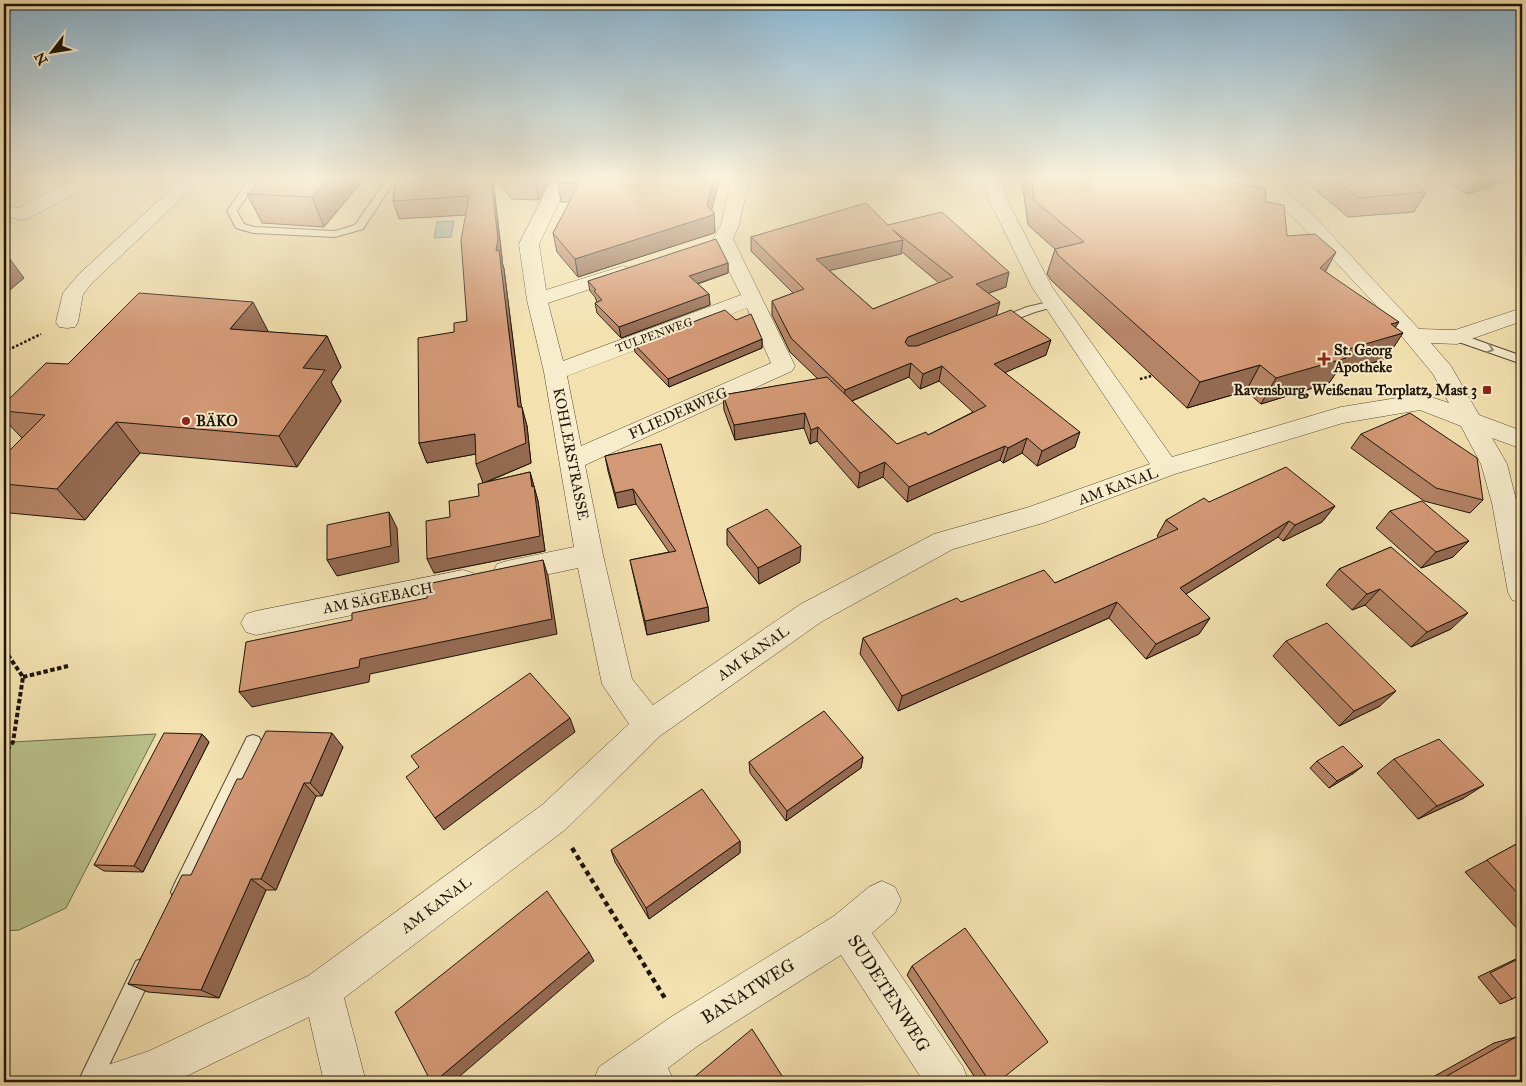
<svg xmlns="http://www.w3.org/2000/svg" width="1526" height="1086" font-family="'IM FELL Great Primer',serif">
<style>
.green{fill:#bac38c;stroke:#6c6c4b}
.water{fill:#9fbbb5;stroke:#6b7971}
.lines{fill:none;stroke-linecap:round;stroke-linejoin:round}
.service-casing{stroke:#534834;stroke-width:2}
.minor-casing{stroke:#534834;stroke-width:1}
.path-far2{stroke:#1e150a;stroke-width:2.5;stroke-dasharray:2.5 2;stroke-linecap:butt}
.path-far1{stroke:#1e150a;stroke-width:4;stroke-dasharray:4.5 2.5;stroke-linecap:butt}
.path{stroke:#1e150a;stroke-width:4.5;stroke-dasharray:5 4;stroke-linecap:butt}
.service{fill:#f7eccc;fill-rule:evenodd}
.minor{fill:#f7eccc;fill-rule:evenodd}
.wall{fill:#b58365;stroke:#1e150a;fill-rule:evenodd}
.shaded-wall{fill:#946a52;stroke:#1e150a}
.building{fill:#d39875;stroke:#1e150a;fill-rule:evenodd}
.oneway{stroke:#958b75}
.poi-dot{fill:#8f2418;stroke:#f7eccc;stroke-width:2}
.labels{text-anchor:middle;stroke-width:4;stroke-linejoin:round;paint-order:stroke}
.far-street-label{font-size:12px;fill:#1e150a;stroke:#f7eccc}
.poi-label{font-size:15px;font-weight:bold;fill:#1e150a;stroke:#f7eccc;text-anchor:start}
.street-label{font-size:15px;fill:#1e150a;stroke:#f7eccc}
.near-street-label{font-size:18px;fill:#1e150a;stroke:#f7eccc}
</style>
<rect width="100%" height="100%" fill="#f3e1b0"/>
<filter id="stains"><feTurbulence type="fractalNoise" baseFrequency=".004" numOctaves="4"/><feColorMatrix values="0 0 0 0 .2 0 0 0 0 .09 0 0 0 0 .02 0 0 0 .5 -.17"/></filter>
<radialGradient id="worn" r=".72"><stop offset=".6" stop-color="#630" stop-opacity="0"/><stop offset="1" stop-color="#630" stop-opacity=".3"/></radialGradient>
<polygon class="green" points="156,734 66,908 19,930 4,931 4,754 13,742"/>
<polygon class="water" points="454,221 451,237 434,238 437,222"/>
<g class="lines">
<defs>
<g id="service">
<polygon points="249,179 259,179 237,211 244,224 254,227 335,231 355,225 384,183 390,183 392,185 363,229 335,237 253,233 236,228 227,211"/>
<polygon points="1053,301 1059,304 1057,306 1035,312 998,326 992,322 994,320 1027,307"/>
<polygon points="1457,333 1522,356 1522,364 1453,340 1451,337"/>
<polygon points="253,735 259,737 262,743 188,899 181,902 174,899 171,892 174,885 247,737"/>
<polygon points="144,958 152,961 155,969 101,1082 78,1082 136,961"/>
</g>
<g id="minor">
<polygon points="75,179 98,179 95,183 29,218 22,220 4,216 4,206 19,208"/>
<polygon points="182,179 202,179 93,282 83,294 78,322 75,327 67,328 59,327 56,322 63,293 79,274"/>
<path d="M552,179H570L539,244L546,290L623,266L630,268L633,272L630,276L548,303L563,361L741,295L713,239L721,225L731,179H749L739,225L733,239L795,366L792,371L585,465L603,555L632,679L653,705L801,604L934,534L1029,507L1150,464L1032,287L989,200L984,179H1002L1007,200L1052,287L1172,457L1341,407L1422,394L1449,403L1433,374L1375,304L1300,224L1253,179H1273L1314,216L1419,329L1455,330L1522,308V321L1457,344L1431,343L1451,366L1479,415L1522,431V449L1492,438L1507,464L1522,523V603L1512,600L1508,592L1492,503L1481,464L1461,426L1420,410L1343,423L1175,474L1043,523L953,549L821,622L660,736L566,829L344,998L366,1082H324L309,1017L174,1082H96L102,1067L149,1051L308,976L542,805L629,724L602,684L578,568L507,583L497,580L493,572L497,564L507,561L574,547L544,372L527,300L519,244ZM747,308L771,363L581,446L567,376Z"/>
<polygon points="463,570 473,573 477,581 473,589 463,592 256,635 246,632 241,623 246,614 256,611"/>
<polygon points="882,881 895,887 901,900 895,913 872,933 963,1067 969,1082 924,1082 841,955 699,1045 668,1068 674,1082 593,1082 599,1067 671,1017 834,916 869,887"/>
</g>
</defs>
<use href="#service" class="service-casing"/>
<use href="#minor" class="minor-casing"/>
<g class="path-far2">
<polyline points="4,185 14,179"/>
<polyline points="4,352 41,334"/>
<polyline points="1140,379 1155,375"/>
</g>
<g class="path-far1">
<polyline points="4,649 23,677 13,742 4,754"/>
<polyline points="23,677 68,666"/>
</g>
<polyline class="path" points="572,848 666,1000"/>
<use href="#service" class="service"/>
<use href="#minor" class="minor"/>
</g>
<g class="wall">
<polygon points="364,179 324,227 262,223 247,194"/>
<polygon points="396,179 493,179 502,258 502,262 504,269 521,407 527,426 531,463 487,482 530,472 538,501 545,551 434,573 450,517 479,496 483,483 476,454 427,463 419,443 454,332 467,321 466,215 399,219 393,201"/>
<polygon points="495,179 550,179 539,200 512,199"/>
<polygon points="560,179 712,210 715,231 714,233 578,277 557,252 553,233 570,202 561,202 558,183"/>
<polygon points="1022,179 1231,179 1232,183 1266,202 1287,236 1336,252 1325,271 1395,328 1386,359 1336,373 1329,383 1261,404 1246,391 1187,408 1051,280 1047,274 1055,249 1028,225 1022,182"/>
<polygon points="1302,179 1409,179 1426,192 1414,212 1348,217"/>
<polygon points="1438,179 1513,179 1468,194"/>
<path d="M888,225L1006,287L988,293L997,316L1046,355L1005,372L1075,447L1037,466L1022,453L1003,463L1000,460L907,502L883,477L858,488L817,441L810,444L804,428L735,440L724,410L723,395L818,379L790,352L772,315V301L793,293L751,251V237ZM902,252L939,283L873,309L829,270L901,254ZM909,377L920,389L939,381L973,412L928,435L897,444L852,401Z"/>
<polygon points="728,263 728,273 698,284 709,294 710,305 621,338 597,313 595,303 597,302 595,297 590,291 588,281"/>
<polygon points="736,320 762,339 762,348 669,387 635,352 634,344"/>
<polygon points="269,332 327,336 341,367 331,382 341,401 297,467 140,453 85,520 10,513 4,507 4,456 22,438 4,419 4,404 68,364"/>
<polygon points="1361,434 1483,500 1470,513 1424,501 1351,448"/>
<polygon points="661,444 708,607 709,621 647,635 630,560 669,552 636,504 618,508 608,471 605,456"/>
<polygon points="1209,502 1335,506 1322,522 1283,541 1278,537 1186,594 1210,618 1199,634 1146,659 1109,618 898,711 860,654 863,638 961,602 1055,583 1159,538 1157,536 1166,520"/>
<polygon points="1390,511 1469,541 1453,557 1421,568 1376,528"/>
<polygon points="727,529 800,562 759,584 727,545"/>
<polygon points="1391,547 1451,629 1411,647 1365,605 1352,610 1326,585 1339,569"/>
<polygon points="1286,641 1380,706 1339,726 1273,656"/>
<polygon points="202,734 209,742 143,872 104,871 94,865"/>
<polygon points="343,747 322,796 316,796 276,890 266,890 219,998 148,992 128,984 191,875"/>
<polygon points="863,757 861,768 786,821 750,773 749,762"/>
<polygon points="1394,759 1464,798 1418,819 1377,773"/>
<polygon points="1317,761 1354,773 1329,788 1310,768"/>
<polygon points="740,841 740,853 649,919 615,862 611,850"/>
<polygon points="1522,841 1522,934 1465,872"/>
<polygon points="1522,956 1522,994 1512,999 1500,1004 1478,977"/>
<polygon points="912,966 998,1082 978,1082 907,975"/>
<polygon points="1516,1037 1522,1082 1424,1082 1494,1043"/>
</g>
<g class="shaded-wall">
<polygon points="328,179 364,179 324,227 312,197"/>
<polygon points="491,179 493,179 502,258 502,262 504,269 524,427 518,407 496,251"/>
<polygon points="537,179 550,179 539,200 535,182"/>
<polygon points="714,179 720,179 710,216 714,212 715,231 714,233 578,277 575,259 707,206"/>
<polygon points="1478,179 1513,179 1468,194"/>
<polygon points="903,240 901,254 815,274 816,259"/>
<polygon points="4,251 24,278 4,295"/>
<polygon points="1336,252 1322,278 1320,268"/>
<polygon points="728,263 728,273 690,286 689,276"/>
<polygon points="1009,272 1006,287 973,299 976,284"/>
<polygon points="709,294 710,305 621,338 619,327"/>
<polygon points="253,302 269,333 230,329"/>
<polygon points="1000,302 996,317 905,351 905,342 908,337"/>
<polygon points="1399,322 1389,337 1403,333 1386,359 1336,373 1329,383 1261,404 1276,378 1391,324"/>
<polygon points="327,336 341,367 331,382 341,401 297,467 279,436 303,368"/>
<polygon points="762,339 762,348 669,387 668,379"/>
<polygon points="1051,340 1046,355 990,379 994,364"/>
<polygon points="911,363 909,377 844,404 845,390"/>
<polygon points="1260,365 1246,391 1187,408 1200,382"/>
<polygon points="942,366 939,381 920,389 923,374"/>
<polygon points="522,407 527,426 531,463 483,483 476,464"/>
<polygon points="805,413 804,428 735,440 734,425"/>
<polygon points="116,422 140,453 85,520 57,489"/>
<polygon points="818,427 817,441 810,444 811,430"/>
<polygon points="1080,432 1075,447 1037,466 1042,451"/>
<polygon points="475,434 481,453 427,463 419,443"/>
<polygon points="1027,438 1022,453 1003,463 1008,448"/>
<polygon points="1005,446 1000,460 907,502 909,487"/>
<polygon points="885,462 883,477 858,488 860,473"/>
<polygon points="530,472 538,501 545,551 434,573 427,559 532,487"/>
<polygon points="633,489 636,504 618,508 615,493"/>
<polygon points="1335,506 1322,522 1283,541 1295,525"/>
<polygon points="389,512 397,528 399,562 337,576 327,560"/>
<polygon points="1289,521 1278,537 1170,604 1180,588"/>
<polygon points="1469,541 1453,557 1421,568 1436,552"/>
<polygon points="801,546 800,562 759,584 758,568"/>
<polygon points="543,560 548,576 557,634 370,674 369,682 252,707 239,692"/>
<polygon points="1380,589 1365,605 1352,610 1367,594"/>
<polygon points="1117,602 1109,618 898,711 902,696"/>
<polygon points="708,607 709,621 647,635 645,621"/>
<polygon points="1468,613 1451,629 1411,647 1427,632"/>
<polygon points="1210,618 1199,634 1146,659 1156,644"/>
<polygon points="1396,691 1380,706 1339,726 1354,711"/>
<polygon points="570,718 575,732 444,830 435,818"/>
<polygon points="332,733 343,747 322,796 310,783"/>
<polygon points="202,734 209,742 143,872 134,866"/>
<polygon points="863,757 861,768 786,821 787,811"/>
<polygon points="1363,766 1354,773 1329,788 1337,781"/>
<polygon points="304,783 316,796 276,890 261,879"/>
<polygon points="1484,785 1464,798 1418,819 1437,806"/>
<polygon points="740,841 740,853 649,919 646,908"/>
<polygon points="251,879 266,890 219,998 201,990"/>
<polygon points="589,952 594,961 453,1082 434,1082"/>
</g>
<g class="building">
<polygon points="261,179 328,179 312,197 247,194"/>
<polygon points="396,179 491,179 498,239 496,251 499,250 518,407 522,407 526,443 476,464 475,434 419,443 418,338 454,332 454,323 467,321 461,240 469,196 393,201"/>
<polygon points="506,179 537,179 535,182 508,180"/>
<polygon points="560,179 714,179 707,206 714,212 713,215 575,259 553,233 579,184 558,183"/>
<polygon points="1031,179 1231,179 1232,183 1265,188 1266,202 1284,205 1287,236 1315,234 1336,252 1320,268 1399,322 1391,324 1403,333 1338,352 1346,358 1276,378 1260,365 1200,382 1058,255 1055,249 1084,242 1034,200"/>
<polygon points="1335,179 1409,179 1426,192 1358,198"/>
<path d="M866,203L888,225L942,212L1009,272L976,284L1000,302L908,337L905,342L908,346H917L1011,310L1051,340L994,364L1080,432L1042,451L1027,438L1008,448L1005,446L909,487L885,462L860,473L818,427L811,430L805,413L734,425L723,395L827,377L897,444L926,432L928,435L986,406L942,366L923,374L911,363L845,390L791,338L772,301L804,289L751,237ZM892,229L953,277L873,309L816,259L903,240Z"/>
<polygon points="716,239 728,263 689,276 709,294 619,327 595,303 602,300 594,291 596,290 588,281"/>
<polygon points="139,293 253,302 230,329 327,336 303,368 325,370 279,436 116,422 57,489 4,484 4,456 45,415 4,411 4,404 46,363 68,364"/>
<polygon points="725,310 736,320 751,314 762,339 668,379 634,344"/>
<polygon points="1410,413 1477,458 1483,500 1436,488 1361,434"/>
<polygon points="661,444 708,607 645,621 630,560 676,551 633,489 615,493 605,456"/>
<polygon points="1286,467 1335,506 1295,525 1289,521 1180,588 1210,618 1156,644 1117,602 902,696 863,638 957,598 961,602 1044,570 1055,583 1178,529 1166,520 1204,498 1209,502"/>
<polygon points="530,472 532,487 534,486 540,536 427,559 426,521 450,517 449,501 479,496 478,484"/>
<polygon points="1422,501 1469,541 1436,552 1390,511"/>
<polygon points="767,509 801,546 758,568 727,529"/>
<polygon points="389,512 391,546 327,560 327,525"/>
<polygon points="1391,547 1468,613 1427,632 1380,589 1367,594 1339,569"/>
<polygon points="543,560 552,619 360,659 359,667 239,692 246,642 352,620 352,613 427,598 427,584"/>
<polygon points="1327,623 1396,691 1354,711 1286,641"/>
<polygon points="530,673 570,718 435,818 406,777 419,767 411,756"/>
<polygon points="824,711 863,757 787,811 749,762"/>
<polygon points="266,731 332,733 310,783 304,783 261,879 251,879 201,990 128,984 182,875 191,875 237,779 242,779"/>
<polygon points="164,733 202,734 134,866 94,865"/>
<polygon points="1439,739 1484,785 1437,806 1394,759"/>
<polygon points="1343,746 1363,766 1337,781 1317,761"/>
<polygon points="702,789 740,841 646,908 611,850"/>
<polygon points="1522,841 1522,898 1487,860"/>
<polygon points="547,891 589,952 434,1082 431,1082 395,1012"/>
<polygon points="965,928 1048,1042 998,1082 990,1082 912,966"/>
<polygon points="1522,957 1522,994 1512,999 1490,973"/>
<polygon points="752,1029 786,1082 694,1082 692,1079"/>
<polygon points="1516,1037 1522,1044 1522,1082 1436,1082"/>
</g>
<defs><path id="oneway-chevron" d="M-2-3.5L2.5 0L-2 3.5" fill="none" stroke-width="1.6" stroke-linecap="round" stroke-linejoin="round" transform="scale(1.25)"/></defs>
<use class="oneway" href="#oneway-chevron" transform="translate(1490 349) rotate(19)"/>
<linearGradient id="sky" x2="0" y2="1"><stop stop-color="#8bb7d4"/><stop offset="0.54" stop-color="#faf2db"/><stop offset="1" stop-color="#faf2db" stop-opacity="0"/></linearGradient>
<rect width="1526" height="331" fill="url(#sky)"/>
<g class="poi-dot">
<path d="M1321.5 351.5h5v5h5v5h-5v5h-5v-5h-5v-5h5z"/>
<rect x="1482" y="385" width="10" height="10" rx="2.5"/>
<circle cx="186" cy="421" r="5"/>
</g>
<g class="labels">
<g class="far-street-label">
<text transform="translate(654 335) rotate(-20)" y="4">TULPENWEG</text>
</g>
<g class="poi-label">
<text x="1334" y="355">St. Georg<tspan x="1334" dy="17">Apotheke</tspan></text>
<text x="1477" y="395" text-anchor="end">Ravensburg, Weißenau Torplatz, Mast 3</text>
<text x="196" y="426">BÄKO</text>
</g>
<g class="street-label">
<text transform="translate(678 413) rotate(-24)" y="5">FLIEDERWEG</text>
<text transform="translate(571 454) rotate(79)" y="5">KOHLERSTRASSE</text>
<text transform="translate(1118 486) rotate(-20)" y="5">AM KANAL</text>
<text transform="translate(378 598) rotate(-11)" y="5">AM SÄGEBACH</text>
<text transform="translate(753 653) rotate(-35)" y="5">AM KANAL</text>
<text transform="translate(436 905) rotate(-37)" y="5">AM KANAL</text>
</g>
<g class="near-street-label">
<text transform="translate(748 991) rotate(-32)" y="6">BANATWEG</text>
<text transform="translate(889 993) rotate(57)" y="6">SUDETENWEG</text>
</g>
</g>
<rect width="1526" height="1086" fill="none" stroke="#f3e1b0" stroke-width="20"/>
<rect x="5" y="5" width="1516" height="1076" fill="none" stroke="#1e150a" stroke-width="2.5"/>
<rect x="10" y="10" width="1506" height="1066" fill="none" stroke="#1e150a"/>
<g transform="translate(52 52) rotate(239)" stroke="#f7eccc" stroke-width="4" paint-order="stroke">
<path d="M0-4L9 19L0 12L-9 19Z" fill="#1e150a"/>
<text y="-8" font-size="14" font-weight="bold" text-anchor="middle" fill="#1e150a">N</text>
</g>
<rect width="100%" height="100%" filter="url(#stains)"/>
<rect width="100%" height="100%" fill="url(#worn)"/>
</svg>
